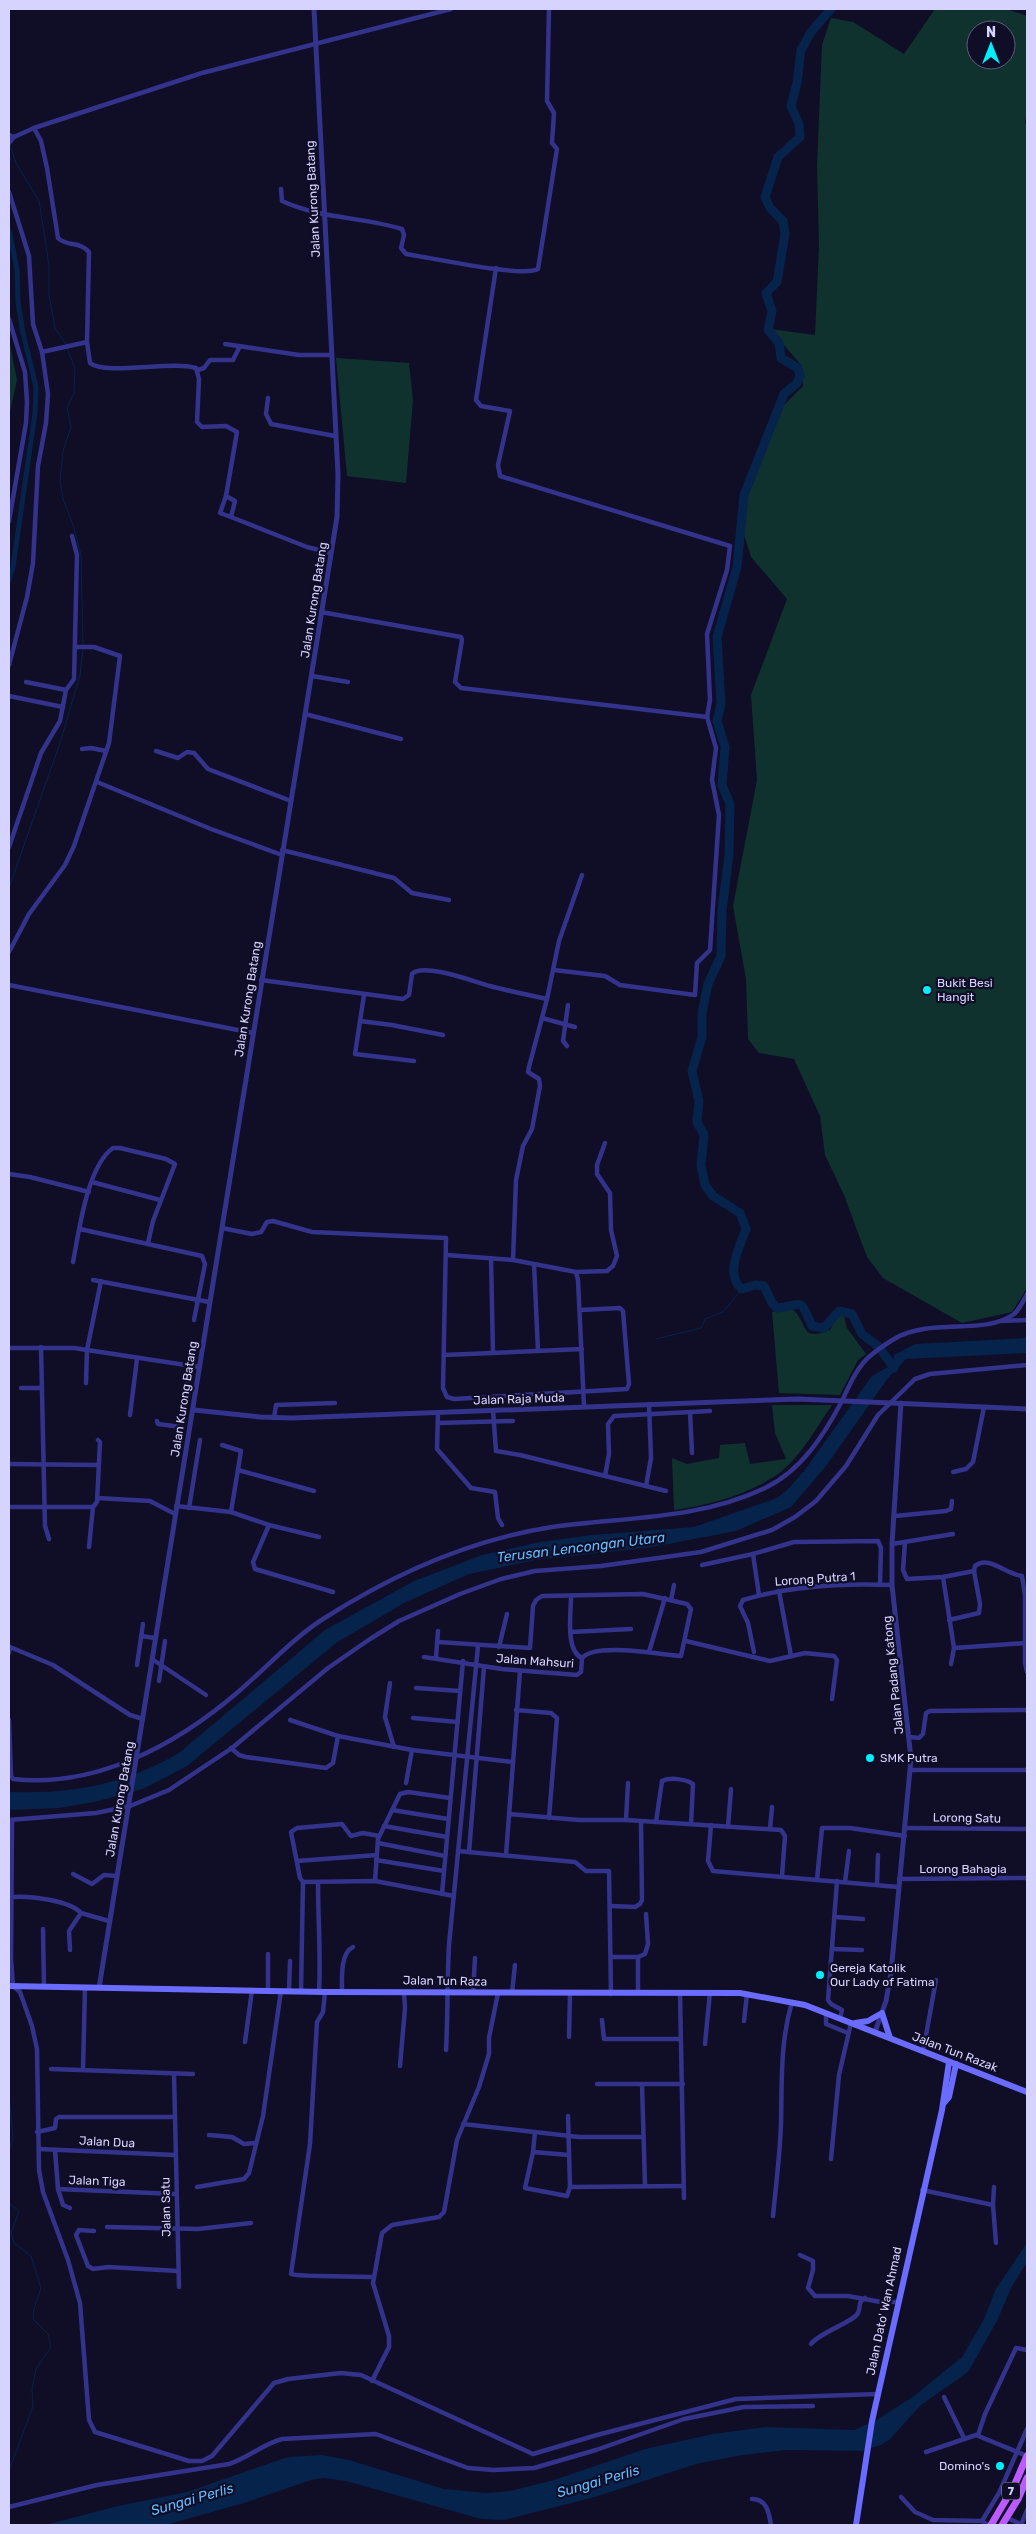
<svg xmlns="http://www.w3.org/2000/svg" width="1036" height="2534" font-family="Rubik,sans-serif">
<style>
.green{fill:#0f322f;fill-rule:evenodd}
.water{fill:#06234c}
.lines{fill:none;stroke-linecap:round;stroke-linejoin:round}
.stream{stroke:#06234c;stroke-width:1}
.canal{stroke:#06234c;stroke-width:5}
.river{stroke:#06234c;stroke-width:9}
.minor{stroke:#33338b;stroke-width:4.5}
.tertiary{stroke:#33338b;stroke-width:5}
.secondary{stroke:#6a6cff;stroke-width:6}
.primary{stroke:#bb5aff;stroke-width:7}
.poi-dot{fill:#00effe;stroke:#100d27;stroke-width:2}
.labels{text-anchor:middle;stroke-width:4.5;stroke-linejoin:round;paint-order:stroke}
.shield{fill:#100d27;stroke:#9b98be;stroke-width:1}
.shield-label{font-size:11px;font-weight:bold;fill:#d6d3ff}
.street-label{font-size:12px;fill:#d6d3ff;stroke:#100d27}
.poi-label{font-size:12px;fill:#d6d3ff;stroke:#100d27;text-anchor:start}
.water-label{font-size:14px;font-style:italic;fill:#61bcff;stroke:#100d27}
</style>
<rect width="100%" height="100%" fill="#100d27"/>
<g class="green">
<path d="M935,9H1006L1027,16V110L1025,123L1027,124V1288L1012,1312L962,1323L883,1278L867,1257L844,1195L825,1155L820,1116L794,1059L759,1053L748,1039L746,979L733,906L757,780L751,695L787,599L751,557L740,522L742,497L761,450L783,406L803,386L802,366L770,329L815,335L819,246L817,166L822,45L831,18L853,22L904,54ZM976,30H1006V60H976Z"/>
<polygon points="9,339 17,380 9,416"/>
<polygon points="336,358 409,363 413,400 406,483 347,476"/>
<path d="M791,1308C809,1322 799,1344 831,1329L835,1314L844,1317L847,1328L866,1354L858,1360L840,1395L779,1393L772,1312Z"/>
<path d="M772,1405H832C816,1428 801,1457 778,1474C748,1495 709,1505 674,1510L672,1458L687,1464L719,1458L720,1445L745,1443L750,1464L786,1459L775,1433Z"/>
</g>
<g class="water">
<path d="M1027,1338V1353L906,1359L888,1378L826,1466L791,1507L736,1531L652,1547L536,1560L469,1574L404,1603L336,1643L187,1766L143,1789L94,1802L59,1808L9,1810V1792C73,1794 123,1785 179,1753L325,1630L414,1581L482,1555L540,1542L592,1535L694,1527L777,1498L787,1490L804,1471L872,1376L893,1364L894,1355L915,1344Z"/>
<polygon points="1027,2243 1027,2262 1011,2288 997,2321 968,2372 921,2405 890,2439 881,2445 861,2451 786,2450 742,2455 696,2464 595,2497 504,2520 481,2519 346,2481 324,2478 311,2480 244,2503 166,2525 45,2525 118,2506 187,2492 288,2457 322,2455 349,2460 444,2489 487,2493 510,2491 554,2480 645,2449 713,2434 765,2427 854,2430 875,2421 914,2396 962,2357 983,2321 996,2289"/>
</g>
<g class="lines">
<g class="stream">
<polyline points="10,145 16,163 39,201 49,265 49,295 55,328 66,344"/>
<polyline points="67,348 75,368 74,393 67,407 71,427 63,451 60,481 63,499 73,525 81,555 83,645"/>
<polyline points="9,888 60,743 80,675 83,649"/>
<polyline points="656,1339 701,1328 705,1319 723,1312 742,1289"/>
<polyline points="9,2093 13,2139 9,2150"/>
<polyline points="9,2203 19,2211 11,2233 14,2243 31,2256 41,2288 34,2309 33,2319 48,2334 51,2347 36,2369 32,2389 33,2406 9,2471"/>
</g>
<polyline class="canal" points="9,230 17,269 18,302 23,333 36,387 35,413 13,567 9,580"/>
<path class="river" d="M831,9L811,32L801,50L797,83L791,106L799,124L800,137L778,157L765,197L770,208L783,221L785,234L777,282L766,293L772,311L768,330L779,343L781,358L798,368L800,376L797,383L784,394L744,495L737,567L717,637L721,704L717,721L725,747L722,785L730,804L729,854L722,911L721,956L708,984L702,1013V1037L692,1071L699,1101L697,1122L704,1135L701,1165L705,1185L713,1196L740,1213L746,1229C740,1246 724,1275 742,1289L755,1285L764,1286L772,1303L777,1308C805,1305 799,1296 812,1326L824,1328L839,1311L852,1314L862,1334L879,1347L894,1368"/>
<g class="minor">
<polyline points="34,128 202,73 451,9"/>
<path d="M9,135L14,137L34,128L41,141L47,168L58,238C67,247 80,241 89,252L87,342L90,363C106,376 172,360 196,368L199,379L197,422L202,427L226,426L237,432L226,496L235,501L231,517L307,547L331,553"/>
<polyline points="9,143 14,137"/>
<path d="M281,189L282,201C321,219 363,217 402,229L404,235L401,248L406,254C428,257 522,278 538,269L557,149L552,143L554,113L547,101L549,9"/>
<polyline points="9,192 29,256 33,324 42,352 48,394 46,423 38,466 33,563 27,597 9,665"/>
<polyline points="496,268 476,400 481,406 510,411 498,465 500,476 730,546 727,570 707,634 710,700 707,717"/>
<polyline points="9,319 25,372 27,402 26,423 9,521"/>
<polyline points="225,344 299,355 331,355"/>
<polyline points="42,352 87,342"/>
<polyline points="198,370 204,368 210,360 233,360 240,346"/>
<polyline points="268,398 266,414 271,424 335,436"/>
<polyline points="226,496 220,513 231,517"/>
<polyline points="321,612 461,637 462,640 455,682 461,688 707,717 716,748 712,780 719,815 710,950 697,963 695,995 620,985 605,976 554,970"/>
<polyline points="312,676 348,682"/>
<polyline points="26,682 66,690"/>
<polyline points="9,696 63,707"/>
<polyline points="305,714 401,739"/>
<polyline points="82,749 91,748 106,751"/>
<polyline points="156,751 178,758 187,752 194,753 208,769 291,801"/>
<polyline points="97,782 211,829 282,855"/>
<polyline points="9,847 41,753 60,721 66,690 74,679 77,555 72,536"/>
<polyline points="282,850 394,878 412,893 449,900"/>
<polyline points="9,952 29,914 65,865 74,846 109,743 120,656 94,647 75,647"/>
<path d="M261,980L403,999L409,995L412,974C422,962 475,982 490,986C509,991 528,995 547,999"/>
<polyline points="9,985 253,1033"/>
<polyline points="364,995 355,1054 414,1061"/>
<polyline points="542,1018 575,1027"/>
<polyline points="360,1021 392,1025 443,1035"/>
<polyline points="567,1046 563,1041 568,1005"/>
<polyline points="9,1174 30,1177 89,1192"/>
<polyline points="92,1182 160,1200"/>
<polyline points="222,1228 252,1234 261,1232 267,1222 273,1221 312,1232 446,1238 443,1388 447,1397 454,1399 627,1389 629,1384 623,1311 620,1308 580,1310"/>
<polyline points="80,1229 202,1256 205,1264 194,1320"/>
<polyline points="447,1255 513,1260 576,1272 578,1280 584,1406"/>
<polyline points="491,1258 493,1353"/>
<polyline points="513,1260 516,1180 523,1146 532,1129 540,1086 539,1079 528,1072 529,1067 547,999 559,941 582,875"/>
<path d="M73,1262C79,1232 87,1166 113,1148H120L166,1159L175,1164L153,1221L148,1243"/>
<polyline points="534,1264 538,1351"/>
<polyline points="576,1272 607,1271 613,1266 617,1256 611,1230 610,1193 597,1174 597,1165 605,1143"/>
<polyline points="93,1280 209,1302"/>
<polyline points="1002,1321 1027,1320"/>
<polyline points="41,1347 45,1526 49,1539"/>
<polyline points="9,1348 74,1348 199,1367"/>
<polyline points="444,1355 582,1349"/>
<polyline points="86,1383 87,1350 101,1281"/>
<polyline points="21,1388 42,1388"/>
<polyline points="493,1410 496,1451 520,1455 666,1491"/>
<polyline points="438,1412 437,1449 471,1488 495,1492 498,1518 502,1525"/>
<polyline points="690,1412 692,1453"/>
<polyline points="130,1415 137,1359"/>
<polyline points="274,1418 276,1405 335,1403"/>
<polyline points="157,1421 158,1424 181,1427 189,1366"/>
<polyline points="438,1423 513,1421"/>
<polyline points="222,1445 241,1451 231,1512"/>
<polyline points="9,1464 98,1465"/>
<polyline points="238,1470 314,1491"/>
<polyline points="953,1472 966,1469 973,1462 984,1407"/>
<polyline points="605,1476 609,1454 608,1424 614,1416 710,1411"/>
<polyline points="646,1486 651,1458 649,1404"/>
<polyline points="97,1498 150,1501 175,1514"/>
<polyline points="176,1506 231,1512 269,1525 319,1537"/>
<polyline points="9,1507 93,1507"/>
<polyline points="189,1508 200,1440"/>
<polyline points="895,1516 946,1511 951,1509 952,1501"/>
<polyline points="269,1525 253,1562 255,1569 333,1592"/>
<polyline points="905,1542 903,1570 907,1579 943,1577 974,1571 980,1604 979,1613 949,1620"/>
<polyline points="892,1544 953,1534"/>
<polyline points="89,1547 93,1507 97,1502 100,1442 98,1440"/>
<polyline points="702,1565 753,1554"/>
<path d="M974,1571L975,1566C989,1555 1005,1574 1022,1576L1025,1595V1663L1027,1672"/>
<polyline points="943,1577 954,1648 951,1664"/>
<polyline points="779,1591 791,1656"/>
<polyline points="759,1595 753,1554 794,1542 878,1541 881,1548 880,1585"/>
<path d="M571,1597C571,1612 565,1651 582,1658"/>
<polyline points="671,1600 674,1585"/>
<polyline points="570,1632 631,1629"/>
<polyline points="141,1636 155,1638"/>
<polyline points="686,1641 770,1661 805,1653 834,1656 837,1660 832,1699"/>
<polyline points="499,1647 507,1614"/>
<polyline points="954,1648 1026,1643"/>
<polyline points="649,1652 665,1598"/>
<path d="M754,1652L748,1623L740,1606L743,1600C789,1586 844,1583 892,1585"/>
<polyline points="9,1653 10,1647 53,1665 130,1715 143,1719"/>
<path d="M424,1657L502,1669L577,1675L581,1672L582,1658C596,1642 661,1655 681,1656L691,1609L687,1604L643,1594L542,1596L536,1600L533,1606L530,1648L438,1642"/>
<polyline points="436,1658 438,1631"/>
<polyline points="152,1659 206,1695"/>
<polyline points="137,1665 143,1624"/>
<polyline points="159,1681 165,1641"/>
<polyline points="390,1683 385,1717 394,1747"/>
<polyline points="416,1688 460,1691"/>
<polyline points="516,1710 551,1713 557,1718 549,1818"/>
<polyline points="413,1718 458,1722"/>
<path d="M9,1720L11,1776L13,1779C97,1788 176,1745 238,1692C266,1668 292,1639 323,1619C393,1574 469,1540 552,1527C624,1517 698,1520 765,1488C801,1471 824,1435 842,1401C849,1386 857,1367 870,1356C877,1350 886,1344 894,1339C930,1317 985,1336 1014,1314C1020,1309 1023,1301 1027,1294"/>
<polyline points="290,1720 338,1736"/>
<polyline points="910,1737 919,1738 923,1734 926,1713 930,1711 1027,1710"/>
<polyline points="231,1748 239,1755 246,1757 326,1768 333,1763 338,1736 412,1750 513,1762"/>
<polyline points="911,1770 1027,1770"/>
<polyline points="406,1783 412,1750"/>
<polyline points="392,1810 448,1819"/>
<polyline points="509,1814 579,1820 626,1820 781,1830 785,1836 782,1876"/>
<polyline points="9,1820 96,1813 130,1806 169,1790 232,1748 328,1668 370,1639 399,1621 460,1594 501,1579 535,1571 601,1566 701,1552 772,1530 795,1517 816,1501 846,1466 878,1415 915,1379 930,1374 1027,1365"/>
<polyline points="12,1820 11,1959 13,1986 20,1992 32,2026 37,2049 39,2170 43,2192 68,2260 80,2303 89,2420 95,2432 189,2461 202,2461 212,2456 274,2383 288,2379 341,2373 361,2375 533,2454 597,2435 736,2399 878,2394"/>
<polyline points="626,1820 628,1783"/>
<path d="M656,1822L662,1781C670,1777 686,1779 693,1784L691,1824"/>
<polyline points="711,1825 708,1861 713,1871 898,1887"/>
<polyline points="384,1826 447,1837"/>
<polyline points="728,1827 731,1789"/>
<polyline points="906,1828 1027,1829"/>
<polyline points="770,1829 772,1807"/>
<polyline points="378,1843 445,1856"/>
<polyline points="458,1851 575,1862 586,1871 609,1871 611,1994"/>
<polyline points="469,1852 484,1667"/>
<polyline points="506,1855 520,1671"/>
<polyline points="376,1860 444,1871"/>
<polyline points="297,1861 377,1855"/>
<polyline points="73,1874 92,1884 104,1875 117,1876"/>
<polyline points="899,1879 1027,1878"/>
<polyline points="817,1880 822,1828 850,1828 905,1836"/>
<polyline points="375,1881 378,1839 400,1794 408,1792 450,1798"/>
<polyline points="837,1881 828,2000 831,2004 842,2010 840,2018"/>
<polyline points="303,1882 375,1881 454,1896"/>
<polyline points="845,1882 849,1851"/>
<path d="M318,1883C318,1919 321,1955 319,1991"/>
<polyline points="877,1885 878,1855"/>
<polyline points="442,1894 463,1661"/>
<path d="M13,1897C30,1896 69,1900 81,1913"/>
<polyline points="611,1906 635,1907 640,1904 642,1900 641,1822"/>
<polyline points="836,1917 863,1919"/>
<polyline points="43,1929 44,1987"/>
<polyline points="833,1949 862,1950"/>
<polyline points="70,1950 69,1931 81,1913 109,1921"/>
<polyline points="611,1957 638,1957 645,1954 648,1944 646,1914"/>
<polyline points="268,1991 268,1954"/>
<polyline points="289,1991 290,1961"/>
<polyline points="301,1991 303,1882 300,1878 291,1832 297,1828 342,1824 351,1836 363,1833 379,1836"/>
<path d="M325,1992L323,2012L317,2022L310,2144L291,2274C297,2277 360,2276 373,2277"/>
<path d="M342,1992C342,1979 340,1953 353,1947"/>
<polyline points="473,1993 475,1958"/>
<polyline points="512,1993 515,1965"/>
<polyline points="638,1993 638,1957"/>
<polyline points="680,1993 684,2198"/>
<polyline points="826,2013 826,2024 848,2033"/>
<polyline points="602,2020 604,2039 680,2039"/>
<polyline points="744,2021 747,1994"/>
<polyline points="569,2037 570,1994"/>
<polyline points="245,2042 252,1990"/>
<polyline points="705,2044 710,1992"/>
<path d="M446,2050C448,2015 447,1980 449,1945L478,1646"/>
<polyline points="923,2052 936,1980"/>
<polyline points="400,2066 405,2008 404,1992"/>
<polyline points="51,2069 193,2074"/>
<polyline points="83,2070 85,1988"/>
<polyline points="174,2074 179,2287"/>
<polyline points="597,2084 683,2084"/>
<polyline points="642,2084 645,2185"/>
<polyline points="463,2124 579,2137 643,2137"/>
<polyline points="37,2132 55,2128 56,2119 59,2117 174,2117"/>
<polyline points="535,2132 533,2152 525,2188 567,2196 570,2187 568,2116"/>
<polyline points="209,2135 232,2137 244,2144 255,2143"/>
<polyline points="39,2149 175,2155"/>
<polyline points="55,2150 58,2189 63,2205 70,2208"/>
<polyline points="533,2152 569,2155"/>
<polyline points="831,2159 839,2075 851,2023"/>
<polyline points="197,2187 244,2179 249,2173 263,2116 281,1991"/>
<polyline points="570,2187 684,2186"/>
<polyline points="58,2189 175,2194"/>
<polyline points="922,2190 993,2205 996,2243"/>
<polyline points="993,2205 994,2187"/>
<path d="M773,2216C776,2185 780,2154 781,2124C782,2083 780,2042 792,2002"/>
<polyline points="107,2227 198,2229 251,2223"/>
<polyline points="94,2231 79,2230 76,2235 88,2266 93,2269 108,2267 178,2271"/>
<polyline points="800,2255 813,2261 813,2270 808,2288 815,2296 848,2296 881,2302 897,2302"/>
<path d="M811,2344C820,2332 854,2322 858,2313C860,2309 859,2304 861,2301L865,2298"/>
<polyline points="372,2381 389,2347 389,2336 373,2283 382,2233 392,2225 439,2217 444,2212 457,2140 479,2087 489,2054 489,2038 498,1993"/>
<polyline points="944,2397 964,2438"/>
<polyline points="978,2435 985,2414 1016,2348 1027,2350"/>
<polyline points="926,2452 976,2435 1027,2456"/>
<polyline points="901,2497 915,2512 933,2520 982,2521 988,2525"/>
<path d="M752,2499C767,2499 769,2513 771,2525"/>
<path d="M9,2507L97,2485L229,2464C248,2458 263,2444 282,2439L376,2434L468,2468L493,2470L534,2468L596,2450L684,2419L744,2407L813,2406"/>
<polyline points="1007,2518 1023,2525"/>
<polyline points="982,2521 999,2493 1027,2429"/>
<polyline points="1021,2525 1027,2510"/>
</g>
<g class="tertiary">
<polyline points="194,1410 260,1417 292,1418 798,1399 1027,1409"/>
<polyline points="99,1988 337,517 338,474 314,9"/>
<polyline points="875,2032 886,2001 891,1973 911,1759 892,1585 892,1544 901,1403"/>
</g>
<g class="secondary">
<polyline points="9,1986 325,1992 740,1993 805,2005 1027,2092"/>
<polyline points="855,2023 868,2021 882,2013 890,2038"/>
<polyline points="943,2104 949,2097 956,2064"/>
<polyline points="856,2525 872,2421 942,2110 949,2062"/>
</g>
<g class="primary">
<polyline points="991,2525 1014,2486 1027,2456"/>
<polyline points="1002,2525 1018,2499 1027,2478"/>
</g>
</g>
<g class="poi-dot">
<circle cx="927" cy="990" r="5"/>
<circle cx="870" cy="1758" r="5"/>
<circle cx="820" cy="1975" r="5"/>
<circle cx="1000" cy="2466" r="5"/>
</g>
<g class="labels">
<rect class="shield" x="1002" y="2482.5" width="18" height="17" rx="4"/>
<g class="shield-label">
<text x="1011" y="2495">7</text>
</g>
<g class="street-label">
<text transform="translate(313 199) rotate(-93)" y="4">Jalan Kurong Batang</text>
<text transform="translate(314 600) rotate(-81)" y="4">Jalan Kurong Batang</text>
<text transform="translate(248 999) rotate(-81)" y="4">Jalan Kurong Batang</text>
<text transform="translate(184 1399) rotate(-81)" y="4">Jalan Kurong Batang</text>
<text transform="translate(519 1399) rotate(-2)" y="4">Jalan Raja Muda</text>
<text transform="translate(815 1579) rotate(-4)" y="4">Lorong Putra 1</text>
<text transform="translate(535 1661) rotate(4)" y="4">Jalan Mahsuri</text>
<text transform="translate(893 1675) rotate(-96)" y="4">Jalan Padang Katong</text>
<text transform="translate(120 1799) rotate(-80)" y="4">Jalan Kurong Batang</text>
<text transform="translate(967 1818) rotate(1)" y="4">Lorong Satu</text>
<text x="963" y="1873">Lorong Bahagia</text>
<text transform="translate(445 1981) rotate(1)" y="4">Jalan Tun Raza</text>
<text transform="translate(955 2052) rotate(21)" y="4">Jalan Tun Razak</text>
<text transform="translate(107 2142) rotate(3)" y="4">Jalan Dua</text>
<text transform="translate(97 2181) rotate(2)" y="4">Jalan Tiga</text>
<text transform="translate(166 2207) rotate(-91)" y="4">Jalan Satu</text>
<text transform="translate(884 2311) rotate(-78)" y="4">Jalan Dato' Wan Ahmad</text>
</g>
<g class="poi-label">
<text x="937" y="987">Bukit Besi<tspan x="937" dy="14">Hangit</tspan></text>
<text x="880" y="1762">SMK Putra</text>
<text x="830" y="1972">Gereja Katolik<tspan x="830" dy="14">Our Lady of Fatima</tspan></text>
<text x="990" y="2470" text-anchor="end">Domino's</text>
</g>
<g class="water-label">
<text transform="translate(581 1547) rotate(-7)" y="5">Terusan Lencongan Utara</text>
<text transform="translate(598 2481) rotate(-16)" y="5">Sungai Perlis</text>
<text transform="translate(192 2499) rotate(-16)" y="5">Sungai Perlis</text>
</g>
</g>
<rect width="1036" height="2534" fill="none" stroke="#d6d3ff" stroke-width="20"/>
<g transform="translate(991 45)"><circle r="24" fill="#100d27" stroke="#5f5c7d"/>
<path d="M0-4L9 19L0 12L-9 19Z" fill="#00effe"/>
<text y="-8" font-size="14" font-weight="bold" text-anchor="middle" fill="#d6d3ff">N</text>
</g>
</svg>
